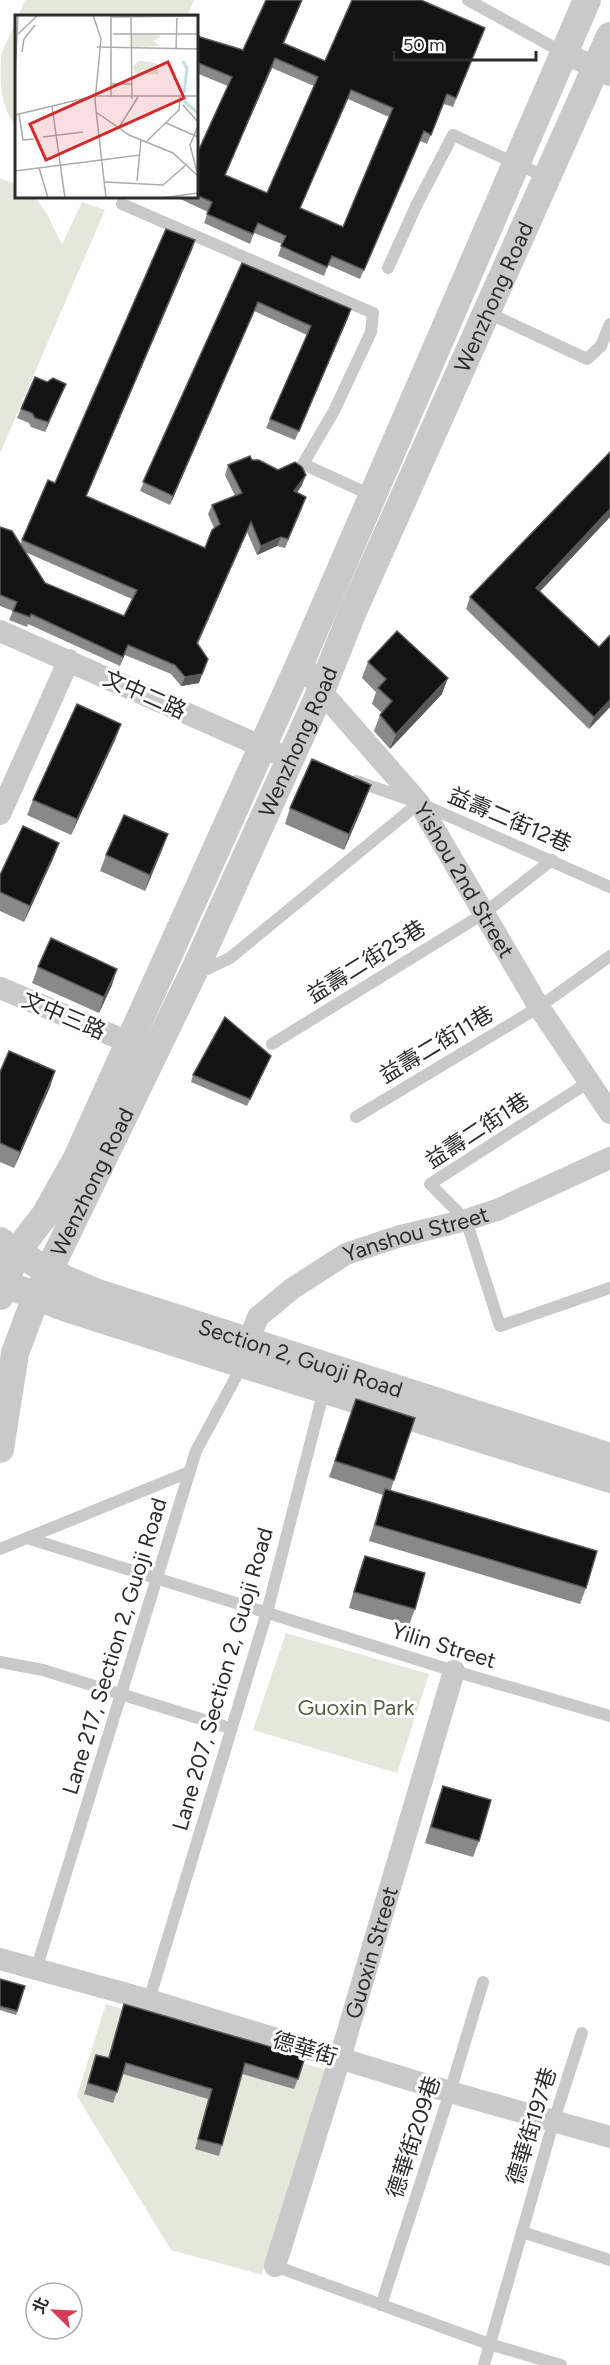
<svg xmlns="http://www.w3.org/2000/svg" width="610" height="2365" font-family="Figtree,'Noto Sans TC',sans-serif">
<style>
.green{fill:#e3e8da}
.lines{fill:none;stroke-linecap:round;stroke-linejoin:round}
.service{stroke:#c9c9c9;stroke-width:12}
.minor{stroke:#c9c9c9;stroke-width:22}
.tertiary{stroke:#c9c9c9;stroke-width:28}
.wall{fill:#898989;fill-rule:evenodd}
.shaded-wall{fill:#5a5a5a}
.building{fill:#131313;stroke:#5a5a5a;stroke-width:1.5;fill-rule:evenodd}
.labels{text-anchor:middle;stroke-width:6;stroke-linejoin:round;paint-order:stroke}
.street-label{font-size:22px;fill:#2c2c2c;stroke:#fff}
.park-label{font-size:22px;fill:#53623e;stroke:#fff}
.inset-river{fill:none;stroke:#c7dee7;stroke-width:3}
.inset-road{fill:none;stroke:#ababab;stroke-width:1.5}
.view{fill:#d62828;fill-opacity:0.15;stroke:#d62828;stroke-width:3}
.inset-edge{fill:none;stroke:#2c2c2c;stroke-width:3}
</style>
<rect width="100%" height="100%" fill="#fff"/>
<g class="green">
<polygon points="25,0 194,0 187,16 18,16"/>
<path d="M16,21V125C0,109 0,79 1,57C4,45 12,32 16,21Z"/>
<polygon points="0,178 16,184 16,196 35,197 47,214 62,245 82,202 105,210 0,453"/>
<polygon points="286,1633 429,1674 397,1773 253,1730"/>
<polygon points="106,2004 326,2070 262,2275 171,2250 77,2096"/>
</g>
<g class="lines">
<g class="service">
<polyline points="468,0 564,53"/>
<polyline points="122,204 373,313 371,332 334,411 303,464 373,496"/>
<polyline points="388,268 417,204 453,135 546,177"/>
<polyline points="486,312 587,359 601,346 610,324"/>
<polyline points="356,781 419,803 610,887"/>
<polyline points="198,965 207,969 230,958 419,803"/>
<polyline points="272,1044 483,914 552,860"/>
<polyline points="589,1082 430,1184 466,1220 500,1326 610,1288"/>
<polyline points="356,1117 539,1007 610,956"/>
<polyline points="27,1538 454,1671 610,1716"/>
<polyline points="0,1549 189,1472"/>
<polyline points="0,1662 43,1670 230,1728"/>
<polyline points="36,1970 196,1451 244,1362"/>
<polyline points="149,2000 267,1612 324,1390"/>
<polyline points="522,2232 610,2260"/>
<polyline points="275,2266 489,2344 561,2365"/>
<polyline points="381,2305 450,2092 483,1982"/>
<polyline points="484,2365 554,2120 582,2033"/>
</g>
<g class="minor">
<polyline points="565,53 610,75"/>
<polyline points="0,631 290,759"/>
<path id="s1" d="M301,661L321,691L419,803L539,1007L610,1113"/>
<polyline points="0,814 69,660"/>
<polyline points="0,988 128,1042"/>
<path id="s2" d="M248,1342L258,1317L293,1288L346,1254L397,1237L466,1220L497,1210L610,1158"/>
<polyline points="0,1959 149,2000 450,2092 610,2137"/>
<path id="s3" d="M275,2266L340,2058L454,1671"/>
</g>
<g class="tertiary">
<path id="s4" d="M0,1241L49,1272L95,1292L610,1457"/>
<polyline points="18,1289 66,1308 220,1357 610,1479"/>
<polyline points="0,1296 17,1251 45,1215 77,1158 301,661 587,0"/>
<path id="s5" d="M0,1449L15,1353L36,1297L197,965L321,691L353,611L610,36"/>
</g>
</g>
<g class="wall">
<path d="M266,0H302L284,44L325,61L485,28L453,107L444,104L427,144L420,141L360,279L328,265L324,276L278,256L282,244L254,233L250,244L204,223L208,212L178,198L179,196H196V156L228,86L196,73V33L200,37L243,50ZM272,68L314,86L267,193L225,175ZM348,99L389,117L343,227L300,208Z"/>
<path d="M195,240L86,497L205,548L214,528L208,514L212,505L235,496L225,475L228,465L252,460L302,485L297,493L303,506L285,548L277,546L257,555L247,532L198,643L199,683L181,686L171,674L125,655L120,666L28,624L27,627L9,620L13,611L0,606V527L20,545L22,540ZM25,552L132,599L124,616L45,583Z"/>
<polygon points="242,263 348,318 295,440 266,428 307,335 254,311 170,505 140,491"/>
<polygon points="47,382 66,384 45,432 31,427 29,423 17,418 21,409"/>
<polygon points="610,452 610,517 540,591 610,707 589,729 466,609 470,597"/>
<polygon points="368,662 442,694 390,749 374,731 380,715 382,713 372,704 376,692 362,678"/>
<polygon points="121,724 115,740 71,835 27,815 33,800"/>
<polygon points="365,801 344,850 285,824 290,808"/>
<polygon points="59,843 53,859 24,922 0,911 0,875"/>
<polygon points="162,850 145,891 100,871 106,855"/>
<polygon points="38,967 112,985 99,1013 32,983"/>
<polygon points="271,1056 247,1106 191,1082 193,1075"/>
<polygon points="55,1071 50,1087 14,1168 0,1162 0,1072"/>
<polygon points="356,1399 394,1480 391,1490 586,1588 580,1604 369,1541 383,1495 329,1477"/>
<polygon points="365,1556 415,1609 409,1625 349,1608 359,1572"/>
<polygon points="443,1786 479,1841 473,1857 425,1843 437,1802"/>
<polygon points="0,1979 25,1986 16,2015 0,2010"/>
<polygon points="124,2004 298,2079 294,2089 242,2074 222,2145 219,2156 195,2149 208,2099 123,2074 113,2103 84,2094 96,2055 108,2058"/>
</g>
<g class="shaded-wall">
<polygon points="275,58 272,68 221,184 225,175"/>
<polygon points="351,90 348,99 296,217 300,208"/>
<polygon points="195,240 192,250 82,506 86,496"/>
<polygon points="258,302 254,311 170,505 173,496"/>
<polygon points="351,309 348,318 295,440 299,431"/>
<polygon points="66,384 62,393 45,432 48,422"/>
<polygon points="306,475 302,485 291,501 294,491"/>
<polygon points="610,509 610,517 532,600 536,588"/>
<polygon points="251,522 247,532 194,652 197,643"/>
<polygon points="281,537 277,546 257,555 261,546"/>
<polygon points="208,659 199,683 181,686 185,677"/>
<polygon points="448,678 442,694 390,749 396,734"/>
<polygon points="610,700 610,707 589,729 594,717"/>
<polygon points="121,724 115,740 71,835 77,819"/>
<polygon points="371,785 365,801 344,850 349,834"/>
<polygon points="168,834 162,850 145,891 150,875"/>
<polygon points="59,843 53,859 24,922 30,906"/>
<polygon points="117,969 112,985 99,1013 104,997"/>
<polygon points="55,1071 50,1087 14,1168 20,1152"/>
</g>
<g class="building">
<path d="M266,0H302L283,43L325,61L352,0H421L485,28L456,98L447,94L431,135L424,131L364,270L332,256L327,267L281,246L286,236L258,223L253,234L207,214L212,202L196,195V156L232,77L196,62V33L200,37L243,50ZM275,58L318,77L267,193L225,175ZM351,90L393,108L343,227L300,208Z"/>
<polygon points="166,229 195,240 86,496 205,548 212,530 220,524 212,505 242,493 228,465 250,456 252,460 259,460 278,470 295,462 302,467 306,475 294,491 306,497 288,539 281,537 261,546 251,522 197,643 208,659 202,674 185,677 175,665 128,645 123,657 31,614 30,617 13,611 17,602 0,595 0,527 12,531 45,583 124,616 137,590 22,540 48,480 55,483"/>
<polygon points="242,263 351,309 299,431 270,419 311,326 258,302 173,496 143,482"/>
<polygon points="35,377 47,382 53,378 66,384 48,422 35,418 32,413 21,409"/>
<polygon points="610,452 610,509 536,588 599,647 610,635 610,700 594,717 470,597"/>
<polygon points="397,631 448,678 396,734 380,715 392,701 378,688 386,679 368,662"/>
<polygon points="77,704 121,724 77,819 33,800"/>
<polygon points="312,759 371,785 349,834 290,808"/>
<polygon points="124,815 168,834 150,875 106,855"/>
<polygon points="23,826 59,843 30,906 0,892 0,875"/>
<polygon points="51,938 117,969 104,997 38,967"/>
<polygon points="225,1017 271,1056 250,1099 193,1075"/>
<polygon points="9,1051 55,1071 20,1152 0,1143 0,1072"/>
<polygon points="356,1399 415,1418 394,1480 335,1461"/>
<polygon points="385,1489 597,1551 586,1588 375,1525"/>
<polygon points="365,1556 425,1573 415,1609 354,1592"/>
<polygon points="443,1786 491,1800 479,1841 431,1827"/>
<polygon points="0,1979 25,1986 17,2011 0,2006"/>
<polygon points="124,2004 305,2057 298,2079 245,2063 222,2145 198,2139 212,2089 126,2063 117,2092 88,2083 96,2055 109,2058"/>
</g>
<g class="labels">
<g class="street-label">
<text dy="8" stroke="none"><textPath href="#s5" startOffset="1257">Wenzhong Road</textPath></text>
<text transform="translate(145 694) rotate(24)" y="8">文中二路</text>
<text dy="8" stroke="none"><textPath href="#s5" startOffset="771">Wenzhong Road</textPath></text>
<text transform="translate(510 819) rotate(23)" y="8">益壽二街12巷</text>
<text dy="8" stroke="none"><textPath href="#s1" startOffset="274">Yishou 2nd Street</textPath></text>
<text transform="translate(366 961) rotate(-32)" y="8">益壽二街25巷</text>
<text transform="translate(64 1015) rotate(23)" y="8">文中三路</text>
<text transform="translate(436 1044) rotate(-31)" y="8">益壽二街11巷</text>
<text transform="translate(477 1130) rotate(-33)" y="8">益壽二街1巷</text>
<text dy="8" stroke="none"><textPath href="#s5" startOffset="285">Wenzhong Road</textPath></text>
<text dy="8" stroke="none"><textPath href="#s2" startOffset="208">Yanshou Street</textPath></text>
<text dy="8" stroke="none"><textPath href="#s4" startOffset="324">Section 2, Guoji Road</textPath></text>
<text transform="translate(444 1645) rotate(17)" y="8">Yilin Street</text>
<text transform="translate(114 1646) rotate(-73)" y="8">Lane 217, Section 2, Guoji Road</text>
<text transform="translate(222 1679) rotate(-74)" y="8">Lane 207, Section 2, Guoji Road</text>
<text dy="8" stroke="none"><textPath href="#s3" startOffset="328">Guoxin Street</textPath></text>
<text transform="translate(305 2048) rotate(17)" y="8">德華街</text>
<text transform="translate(531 2126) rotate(-73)" y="8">德華街197巷</text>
<text transform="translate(413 2137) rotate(-72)" y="8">德華街209巷</text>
</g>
<g class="park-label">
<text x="356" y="1715">Guoxin Park</text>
</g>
</g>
<g transform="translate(15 15)">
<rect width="183" height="183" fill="#fff"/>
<path d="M117,20H143L146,22L138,26L145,31L117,32ZM124,46L141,48L144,59H120L118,51Z" fill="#e3e8da"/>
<path class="inset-river" d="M168,46L172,53L169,78M169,86L183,98"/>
<path class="inset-road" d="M78,0L86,24L80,86L91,183M116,0L117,84M96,1V82M96,2L183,1M3,19L23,0M98,19H183M82,32L183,34M161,34L162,3M7,37L9,24L20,10M0,62L3,0M96,69H117M168,90L183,107M37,91L50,183M81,97L114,120L158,138L183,161M4,99L8,125L19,124M0,100L79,81H183M151,108L183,122M103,114L123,82M28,122L68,117M131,127L164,95L165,82M24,153L33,183M0,156L125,140M182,157L175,130L183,111M122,166L126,125M90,167L148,170L172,149M146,183L183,178"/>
<path class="view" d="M153,47L169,83L31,145L15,109Z"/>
<rect width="183" height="183" class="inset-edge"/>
</g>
<g transform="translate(54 2311) rotate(294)"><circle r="28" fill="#ffffff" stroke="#ababab" stroke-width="1.5"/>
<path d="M0-4.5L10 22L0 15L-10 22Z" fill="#d43c57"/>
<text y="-9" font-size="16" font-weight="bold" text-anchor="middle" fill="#2c2c2c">北</text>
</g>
<path d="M394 51v9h142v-9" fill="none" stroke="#2c2c2c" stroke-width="3"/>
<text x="403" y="51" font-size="18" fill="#2c2c2c" stroke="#ffffff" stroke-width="4.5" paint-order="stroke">50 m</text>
</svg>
